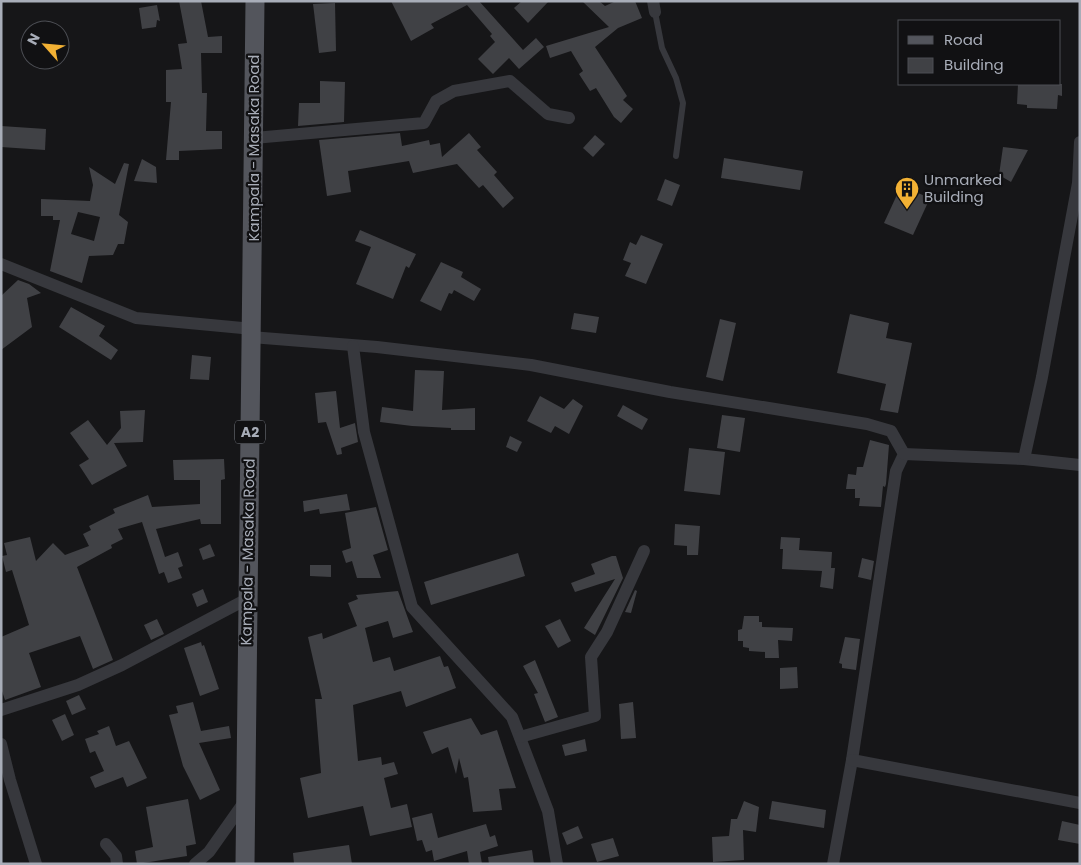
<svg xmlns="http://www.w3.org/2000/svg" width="1081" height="865" font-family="Poppins,sans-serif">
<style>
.building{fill:#404145;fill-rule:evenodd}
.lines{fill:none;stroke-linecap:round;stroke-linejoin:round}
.lane{stroke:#37383d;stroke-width:6}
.street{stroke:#37383d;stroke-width:12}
.primary{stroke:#53555c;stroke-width:19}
.labels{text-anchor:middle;stroke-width:4.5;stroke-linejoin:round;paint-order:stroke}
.shield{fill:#111113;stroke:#7b7e86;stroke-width:1}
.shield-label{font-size:14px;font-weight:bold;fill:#a8adb8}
.street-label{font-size:15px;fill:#a8adb8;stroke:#111113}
.poi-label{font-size:15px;fill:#a8adb8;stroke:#111113;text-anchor:start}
</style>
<rect width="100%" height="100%" fill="#161618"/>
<g class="building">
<polygon points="179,1 201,1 208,37 222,36 222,53 201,53 202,93 207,93 206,131 222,131 222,149 179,151 179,160 166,160 171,102 166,102 166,70 182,69 178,44 187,43"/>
<polygon points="391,1 479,1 523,50 536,38 544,47 519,69 509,58 493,74 478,59 495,42 490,36 492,34 467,5 431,24 434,28 411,41"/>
<polygon points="522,1 549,1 528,23 514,8"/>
<polygon points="582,1 599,1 605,6 616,1 635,1 642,18 618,28 595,47 627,96 623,100 633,109 621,123 614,117 596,88 590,91 579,74 583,71 571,51 550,58 546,46 609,27"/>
<polygon points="335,3 336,51 319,53 313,4"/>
<polygon points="157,5 160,21 157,20 156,27 142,29 139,8"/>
<polygon points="320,81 345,82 344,122 298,126 299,103 320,103"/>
<polygon points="1018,84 1062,84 1062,96 1058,95 1057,109 1027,108 1027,105 1017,104"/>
<polygon points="1,126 46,129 45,150 1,147"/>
<polygon points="400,133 402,146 429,140 430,145 440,143 442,157 469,133 481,147 477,150 497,172 494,175 514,198 503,208 483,185 479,188 457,164 413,173 409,161 348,171 351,192 327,196 319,140"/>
<polygon points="595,135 605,144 593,157 583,148"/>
<polygon points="1003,147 1028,150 1011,182 999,175"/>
<polygon points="724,158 803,171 800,190 721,178"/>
<polygon points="142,159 156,167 157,183 134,181"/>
<path d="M124,163L129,164L119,215L128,222L124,244H118L113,255L89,256L82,283L50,271L60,220H53V216H41V199L90,201L93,185L89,167L115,184ZM78,212L100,217L94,241L71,234Z"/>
<polygon points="665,179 680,185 672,206 657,200"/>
<polygon points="901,186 930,198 913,235 884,223"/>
<polygon points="360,230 416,254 409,268 406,266 393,299 356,284 371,247 355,241"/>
<polygon points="641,235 663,244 646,284 625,276 631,263 623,260 630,242 636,245"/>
<polygon points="441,262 463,272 461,277 481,289 474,301 454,290 452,294 449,293 441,311 420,301"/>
<polygon points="18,280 29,284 41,293 27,298 32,327 1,350 1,296"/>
<polygon points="71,307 105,326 99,336 118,350 111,360 59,327"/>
<polygon points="574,313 599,317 596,333 571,329"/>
<polygon points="850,314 889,323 886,338 912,343 898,413 880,410 886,384 837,373"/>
<polygon points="720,319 736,323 723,381 706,377"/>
<polygon points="192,355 211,357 209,380 190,379"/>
<polygon points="415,370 444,371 442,410 475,408 475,430 451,430 451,428 412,426 380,422 382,407 413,411"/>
<polygon points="336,391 340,428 355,423 358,442 341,448 342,454 337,455 326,422 318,423 315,393"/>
<polygon points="540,396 564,409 573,399 583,406 569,434 555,426 551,433 527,421"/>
<polygon points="623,405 648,419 642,430 617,416"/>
<polygon points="145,410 143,442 114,443 127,466 92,485 79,465 89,459 70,433 88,420 107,445 121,428 120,411"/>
<polygon points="722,415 745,418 740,452 717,448"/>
<polygon points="510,436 522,442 517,452 506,447"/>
<polygon points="870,440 889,445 886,484 885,487 883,486 881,507 859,506 860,498 855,498 855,489 846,489 848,474 856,475 857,467 863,467"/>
<polygon points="689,448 725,452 720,495 684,491"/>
<polygon points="224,459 225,479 221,480 221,524 201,524 200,519 156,529 165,557 178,552 183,566 178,568 182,578 168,583 164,572 159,574 142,522 118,529 123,539 111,545 112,548 77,567 113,660 93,669 80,636 29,653 41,687 5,700 1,688 1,637 29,625 12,570 6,572 2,556 7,555 4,543 30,537 36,561 53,543 65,555 89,546 83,534 91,530 89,526 115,513 113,509 148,495 152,507 200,504 200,480 174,480 173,460"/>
<polygon points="347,494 350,510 320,514 319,509 304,512 303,501"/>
<polygon points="376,507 388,550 373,555 381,578 357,578 352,561 346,563 342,551 351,548 345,513"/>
<polygon points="675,524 700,526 698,555 687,555 687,546 674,545"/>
<polygon points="781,537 800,538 799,550 832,552 831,568 835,568 833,589 820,587 822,571 782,569 783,549 780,549"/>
<polygon points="210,544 215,556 203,560 199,549"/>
<polygon points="518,553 525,576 431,605 424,582"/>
<polygon points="612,556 616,556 623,578 595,635 584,628 615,579 575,592 571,583 595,574 591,564"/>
<polygon points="862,558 874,561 871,580 858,577"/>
<polygon points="310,565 331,565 331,577 310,576"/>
<polygon points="203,589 208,602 197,607 192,594"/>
<polygon points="635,590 637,591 631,613 625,612"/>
<polygon points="398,591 413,632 393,638 388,621 365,628 373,662 390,657 394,671 440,656 444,667 448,666 456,688 406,707 401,691 353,705 358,761 381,757 382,765 394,762 398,774 384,778 391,808 407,804 412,827 370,836 363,806 308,818 300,778 321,773 315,699 322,699 308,637 322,633 323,639 357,626 348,603 358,599 356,595"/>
<polygon points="744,616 759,616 759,622 762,622 762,627 793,628 792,641 778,640 779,658 765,658 765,652 749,651 749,648 743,647 743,641 738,641 738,630 742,629"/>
<polygon points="157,619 164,634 151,640 144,625"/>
<polygon points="560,619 571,641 558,648 545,626"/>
<polygon points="845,637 860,639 856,670 842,668 842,664 839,663"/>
<polygon points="201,642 202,646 204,645 219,689 200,696 184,648"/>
<polygon points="535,660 558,717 545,722 534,694 538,693 523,666"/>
<polygon points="797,667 798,688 780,689 780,668"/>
<polygon points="79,695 86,709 72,715 66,701"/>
<polygon points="193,702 201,731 229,726 231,738 199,743 220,790 200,800 183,766 169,715 178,713 176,706"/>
<polygon points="633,702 636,738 621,739 619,704"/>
<polygon points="65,714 74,735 62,741 52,720"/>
<polygon points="471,718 481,735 497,730 516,788 499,789 502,810 473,812 468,777 464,778 459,758 456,774 448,747 432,754 423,732"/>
<polygon points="109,726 116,746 129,741 147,778 127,787 123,777 95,788 90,777 104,771 95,751 90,753 85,739 99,734 97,731"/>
<polygon points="585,739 587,751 565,756 562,745"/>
<polygon points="188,799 196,844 186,846 187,856 137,864 135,851 153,847 146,807"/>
<polygon points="744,801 759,807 756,832 743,830 744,860 713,862 712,837 729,836 731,819 737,819"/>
<polygon points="772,801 826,810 824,828 769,819"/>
<polygon points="432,813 438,838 486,824 490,837 495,835 498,846 480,852 482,864 469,864 467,851 434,861 432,850 426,852 422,840 417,841 412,818"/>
<polygon points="1062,821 1080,825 1080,844 1058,840"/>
<polygon points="578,826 583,838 567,845 562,833"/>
<polygon points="613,838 619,856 597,862 591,844"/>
<polygon points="349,845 352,864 294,864 293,853"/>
<polygon points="532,850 534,864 489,864 488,857"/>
</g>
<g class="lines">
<polyline class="lane" points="655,12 662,48 676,78 683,103 676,156"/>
<g class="street">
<polyline points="653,1 655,12"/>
<polyline points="253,138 424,123 436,101 454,91 510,81 548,114 569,118"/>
<polyline points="1,264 136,318 253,329"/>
<polyline points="252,337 377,347 531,365 670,392 867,424 891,431 904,454 896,471 852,760 833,864"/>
<polyline points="353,346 364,432 412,607 512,717 548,811 557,864"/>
<polyline points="904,454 1024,459 1080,465"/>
<polyline points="1024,459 1042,377 1078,183 1080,142"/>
<polyline points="1,710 78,685 122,665 247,599"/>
<polyline points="520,737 595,716 591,657 607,632 644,551"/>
<polyline points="1,744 10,780 36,864"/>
<polyline points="852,760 1080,803"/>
<polyline points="106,844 116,856 117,864"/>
<polyline points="195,864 209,852 245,801"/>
</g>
<polyline class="primary" points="245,864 255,1"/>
</g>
<defs>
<symbol id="building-pin" viewBox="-11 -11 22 30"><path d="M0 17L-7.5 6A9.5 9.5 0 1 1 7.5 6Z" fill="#f2b134" stroke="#111113"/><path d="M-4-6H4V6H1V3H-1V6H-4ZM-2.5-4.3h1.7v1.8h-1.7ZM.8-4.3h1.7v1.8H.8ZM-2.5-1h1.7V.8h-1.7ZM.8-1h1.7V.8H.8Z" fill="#111"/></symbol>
</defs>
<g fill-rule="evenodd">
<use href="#building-pin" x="893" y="175" width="28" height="38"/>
</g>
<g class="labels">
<rect class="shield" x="235" y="420.5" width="30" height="23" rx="4"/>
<g class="shield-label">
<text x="250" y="437">A2</text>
</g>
<g class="street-label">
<text transform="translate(254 148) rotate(-90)" y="5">Kampala - Masaka Road</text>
<text transform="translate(248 552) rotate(-89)" y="5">Kampala - Masaka Road</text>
</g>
<g class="poi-label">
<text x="924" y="185">Unmarked<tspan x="924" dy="17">Building</tspan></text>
</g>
</g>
<rect width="1081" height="865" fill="none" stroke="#a8adb8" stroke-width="5"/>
<rect x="898" y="20" width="162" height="65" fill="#111113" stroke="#4d4f55"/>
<rect x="908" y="36" width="25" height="8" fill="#53555c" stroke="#4d4f55"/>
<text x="944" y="45" font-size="15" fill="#a8adb8">Road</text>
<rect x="908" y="58" width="25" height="15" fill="#404145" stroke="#4d4f55"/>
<text x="944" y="70" font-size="15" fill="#a8adb8">Building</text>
<g transform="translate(45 45) rotate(297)"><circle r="24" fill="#111113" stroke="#4d4f55"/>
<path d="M0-4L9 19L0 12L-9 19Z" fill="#f2b134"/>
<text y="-8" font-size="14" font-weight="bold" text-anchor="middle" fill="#a8adb8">N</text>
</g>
</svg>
